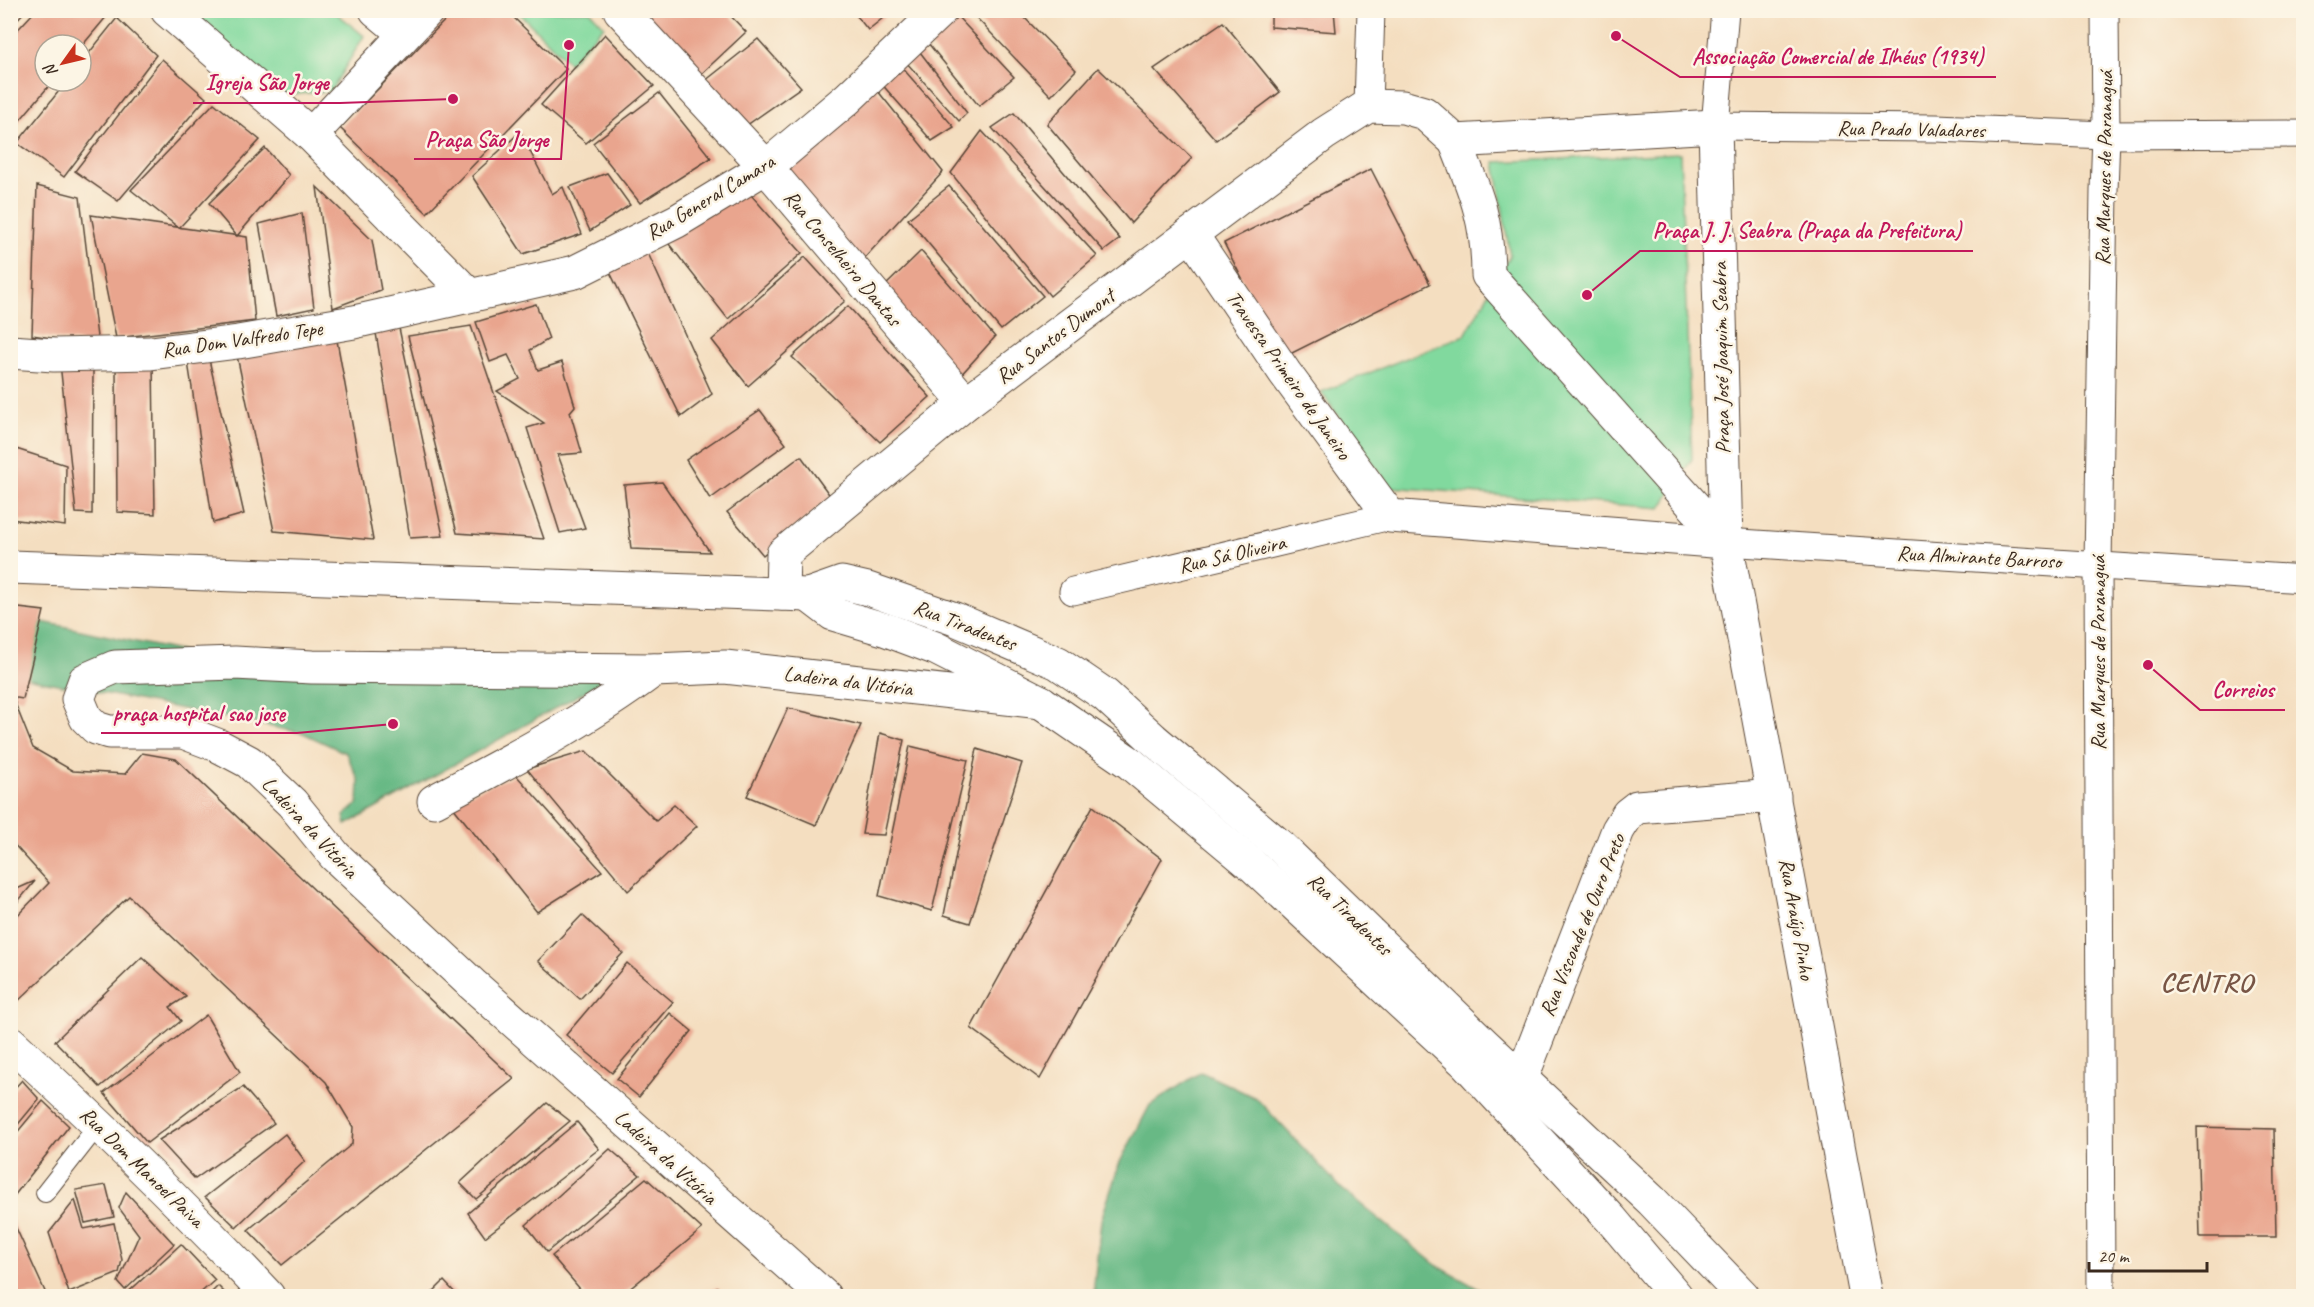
<svg xmlns="http://www.w3.org/2000/svg" width="2314" height="1307" font-family="Caveat,sans-serif">
<style>
.green{fill:#81d99e;stroke:#5e825e;stroke-width:1.5}
.forest{fill:#68b985;stroke:#527252;stroke-width:1.5}
.building{fill:#e9a58e}
.lines{fill:none;stroke-linecap:round;stroke-linejoin:round}
.service-casing{stroke:#574536;stroke-width:20}
.pedestrian-casing{stroke:#574536;stroke-width:29}
.minor-casing{stroke:#574536;stroke-width:35}
.tertiary-casing{stroke:#574536;stroke-width:35}
.secondary-casing{stroke:#574536;stroke-width:35}
.service{stroke:#fff;stroke-width:18}
.pedestrian{stroke:#fff;stroke-width:27}
.minor{stroke:#fff;stroke-width:33}
.tertiary{stroke:#fff;stroke-width:33}
.secondary{stroke:#fff;stroke-width:33}
.labels{text-anchor:middle;stroke-width:5;stroke-linejoin:round;paint-order:stroke}
.street-label{font-size:21px;fill:#3b2a1e;stroke:#fcf5e5}
.district-label{font-size:27px;font-weight:bold;letter-spacing:1.5px;fill:#785545;stroke:#fcf5e5}
.leader{fill:none;stroke:#c2185b;stroke-width:2}
.callout-dot{fill:#c2185b;stroke:#fcf5e5;stroke-width:2}
.callout-label{font-size:22px;text-anchor:middle;font-weight:bold;fill:#c2185b;stroke:#fcf5e5;stroke-width:5;stroke-linejoin:round;paint-order:stroke}
</style>
<rect width="100%" height="100%" fill="#fcf5e5"/>
<filter id="ink" filterUnits="userSpaceOnUse"><feTurbulence type="fractalNoise" baseFrequency=".0167" numOctaves="2"/><feDisplacementMap in="SourceGraphic" scale="12" xChannelSelector="R" yChannelSelector="G"/><feConvolveMatrix kernelMatrix="1 2 1 2 8 2 1 2 1" color-interpolation-filters="sRGB"/></filter>
<filter id="wash" filterUnits="userSpaceOnUse"><feTurbulence type="fractalNoise" baseFrequency=".008" numOctaves="4" result="noise"/><feDisplacementMap in="SourceGraphic" scale="24" xChannelSelector="R" yChannelSelector="G"/><feGaussianBlur stdDeviation="1.35" result="paint"/><feColorMatrix in="noise" values="0 0 0 0 0 0 0 0 0 0 0 0 0 0 0 0 0 1.4 0 .05"/><feComposite in="paint" operator="in"/></filter>
<g filter="url(#wash)">
<rect width="100%" height="100%" fill="#f4dec0"/>
<g class="green">
<polygon points="188,11 334,11 364,36 331,91 286,95"/>
<polygon points="517,11 590,11 604,26 569,63"/>
<polygon points="1680,153 1692,459 1661,508 1390,487 1321,392 1465,335 1510,256 1495,162"/>
</g>
<g class="forest">
<polygon points="10,615 235,663 611,677 346,825 344,816 358,804 359,781 346,753 303,733 11,675"/>
<polygon points="1201,1072 1256,1098 1342,1189 1436,1265 1491,1296 1095,1296 1094,1285 1101,1220 1120,1162 1150,1105"/>
</g>
<g id="blocks">
<g class="building">
<polygon points="10,10 26,10 10,27"/>
<polygon points="36,10 101,10 107,16 81,47 81,45 45,45 45,81 53,81 10,132 10,38"/>
<polygon points="455,10 506,10 566,69 427,213 340,128"/>
<polygon points="641,10 725,10 746,32 697,78"/>
<polygon points="852,10 893,10 868,30"/>
<polygon points="969,10 1017,10 1076,70 1051,96"/>
<polygon points="1271,10 1334,10 1336,32 1271,27"/>
<polygon points="955,14 1014,77 979,106 928,43"/>
<polygon points="117,18 156,55 64,177 17,143 67,81 81,81 81,63"/>
<polygon points="1223,22 1280,92 1216,140 1154,69"/>
<polygon points="605,34 654,86 586,143 541,105"/>
<polygon points="758,39 801,87 747,125 705,81"/>
<polygon points="920,52 967,113 959,121 905,61"/>
<polygon points="162,59 206,98 118,201 75,171"/>
<polygon points="899,64 954,127 932,141 879,81"/>
<polygon points="1098,68 1192,158 1131,223 1047,124"/>
<polygon points="873,85 943,172 860,263 782,169"/>
<polygon points="659,93 711,158 640,203 593,143"/>
<polygon points="214,103 260,140 179,228 131,190"/>
<polygon points="1014,113 1120,239 1104,251 992,128"/>
<polygon points="982,131 1097,256 1050,296 951,173"/>
<polygon points="520,132 552,194 563,187 582,234 523,254 472,176"/>
<polygon points="265,148 289,175 237,236 209,203"/>
<polygon points="1371,169 1430,284 1282,358 1224,243"/>
<polygon points="607,173 630,205 590,231 570,187"/>
<polygon points="37,186 80,197 98,345 32,335"/>
<polygon points="949,186 1043,296 1001,330 908,219"/>
<polygon points="317,187 372,240 381,290 333,308"/>
<polygon points="745,188 802,253 728,319 665,239"/>
<polygon points="302,213 314,308 276,316 259,224"/>
<polygon points="91,215 247,237 255,321 116,338"/>
<polygon points="647,251 712,394 681,417 608,268"/>
<polygon points="921,251 995,337 958,378 881,290"/>
<polygon points="805,257 845,301 748,386 712,340"/>
<polygon points="536,304 549,339 530,350 538,370 562,362 575,406 570,412 582,453 558,455 585,528 560,533 527,428 544,423 497,391 520,379 508,355 490,362 476,322"/>
<polygon points="848,306 930,397 880,442 792,357"/>
<polygon points="471,326 544,539 457,533 408,336"/>
<polygon points="399,328 443,536 410,538 376,333"/>
<polygon points="336,335 373,540 274,531 236,351"/>
<polygon points="208,355 244,514 213,523 188,362"/>
<polygon points="153,360 155,514 117,512 116,365"/>
<polygon points="60,363 93,369 92,514 76,513"/>
<polygon points="760,410 786,444 710,499 686,460"/>
<polygon points="10,447 66,465 65,526 10,519"/>
<polygon points="801,456 831,497 763,555 727,512"/>
<polygon points="662,482 710,552 631,549 624,485"/>
<polygon points="10,607 44,611 23,699 10,697"/>
<polygon points="15,703 33,748 73,771 125,774 142,753 176,759 514,1079 282,1265 248,1230 352,1144 353,1127 326,1082 129,896 15,1004 10,998 10,923 49,883 10,840 10,707"/>
<polygon points="788,708 861,725 816,825 747,796"/>
<polygon points="880,733 904,740 884,835 862,834"/>
<polygon points="910,746 968,760 932,911 879,896"/>
<polygon points="977,749 1022,763 970,923 944,915"/>
<polygon points="586,751 656,821 674,805 697,826 628,891 527,769"/>
<polygon points="516,775 602,871 537,912 449,802"/>
<polygon points="1093,806 1162,859 1040,1079 971,1028"/>
<polygon points="35,881 10,911 10,892"/>
<polygon points="582,915 623,953 580,999 538,961"/>
<polygon points="142,957 186,997 170,1007 181,1021 100,1087 55,1041"/>
<polygon points="627,963 673,1002 612,1073 566,1035"/>
<polygon points="670,1013 692,1031 639,1097 617,1079"/>
<polygon points="206,1015 240,1072 147,1143 104,1093"/>
<polygon points="22,1080 39,1099 10,1134 10,1093"/>
<polygon points="243,1087 274,1123 195,1179 159,1140"/>
<polygon points="43,1101 69,1126 10,1201 10,1141"/>
<polygon points="547,1103 570,1121 476,1199 460,1183"/>
<polygon points="577,1122 599,1149 485,1237 468,1213"/>
<polygon points="2197,1127 2274,1129 2276,1237 2200,1237"/>
<polygon points="285,1134 305,1161 236,1227 205,1197"/>
<polygon points="610,1149 640,1175 547,1252 526,1225"/>
<polygon points="646,1178 702,1229 621,1296 586,1296 552,1256"/>
<polygon points="106,1185 114,1217 85,1223 76,1190"/>
<polygon points="126,1192 174,1244 125,1290 118,1282 139,1235 119,1208"/>
<polygon points="75,1200 84,1229 114,1223 122,1260 119,1273 69,1293 49,1233"/>
<polygon points="12,1219 47,1296 10,1296 10,1220"/>
<polygon points="181,1244 215,1280 197,1296 124,1296"/>
<polygon points="444,1281 458,1296 429,1296"/>
<polygon points="218,1286 228,1296 208,1296"/>
<polygon points="717,1287 727,1296 706,1296"/>
</g>
</g>
</g>
<g filter="url(#ink)">
<use href="#blocks" fill-opacity="0" stroke="#574536" stroke-width="1.5"/>
<g class="lines">
<defs>
<polyline id="service" points="45,1193 99,1124"/>
<g id="pedestrian">
<polyline points="1725,10 1715,126 1936,128 2106,135 2304,134"/>
<polyline points="1368,106 1371,10"/>
<polyline points="1726,542 2304,579"/>
<polyline points="1073,591 1390,516"/>
<polyline points="2101,1296 2098,564 2104,191 2106,135 2105,10"/>
</g>
<g id="minor">
<polyline points="167,10 311,135 469,295"/>
<polyline points="376,10 405,34"/>
<polyline points="620,10 766,167 966,403"/>
<polyline points="311,135 428,10"/>
<path d="M1455,141C1475,191 1488,220 1488,275L1726,542"/>
<polyline points="1191,234 1285,373 1390,516 1726,542"/>
<polyline points="10,352 54,355 151,353 238,342 354,322 575,272 677,221 766,167 847,99 941,10"/>
<polyline points="782,594 783,554 966,403 1324,134 1368,106 1403,107 1424,113 1455,141 1715,126 1726,542 1866,1296"/>
<path d="M434,801C510,761 586,721 654,670"/>
<path d="M10,1042C99,1124 186,1208 268,1296"/>
<polyline points="1505,1099 1521,1080 1618,830 1628,814 1637,807 1774,796"/>
</g>
<polyline id="tertiary" points="824,1296 472,984 335,856 292,803 249,762 217,745 183,732 109,732 96,728 86,718 78,699 85,680 115,667 235,663 312,667 654,670 725,667 1041,702"/>
<g id="secondary">
<polyline points="10,567 808,595 842,583 868,589 955,619 1058,663 1105,695 1153,739 1281,847 1483,1043 1652,1201 1743,1296"/>
<polyline points="808,595 833,614 887,630 935,648 1041,702 1130,763 1251,864 1467,1064 1611,1219 1676,1296"/>
</g>
</defs>
<use href="#service" class="service-casing"/>
<use href="#pedestrian" class="pedestrian-casing"/>
<use href="#minor" class="minor-casing"/>
<use href="#tertiary" class="tertiary-casing"/>
<use href="#secondary" class="secondary-casing"/>
<use href="#service" class="service"/>
<use href="#pedestrian" class="pedestrian"/>
<use href="#minor" class="minor"/>
<use href="#tertiary" class="tertiary"/>
<use href="#secondary" class="secondary"/>
</g>
</g>
<g class="labels">
<g class="street-label">
<text transform="translate(1911 129) rotate(1)" y="7">Rua Prado Valadares</text>
<text transform="translate(2104 168) rotate(-89)" y="7">Rua Marques de Paranaguá</text>
<text transform="translate(710 197) rotate(-31)" y="7">Rua General Camara</text>
<text transform="translate(843 258) rotate(50)" y="7">Rua Conselheiro Dantas</text>
<text transform="translate(1055 336) rotate(-37)" y="7">Rua Santos Dumont</text>
<text transform="translate(242 339) rotate(-8)" y="7">Rua Dom Valfredo Tepe</text>
<text transform="translate(1721 358) rotate(-91)" y="7">Praça José Joaquim Seabra</text>
<text transform="translate(1289 375) rotate(55)" y="7">Travessa Primeiro de Janeiro</text>
<text transform="translate(1232 554) rotate(-13)" y="7">Rua Sá Oliveira</text>
<text transform="translate(1979 557) rotate(3)" y="7">Rua Almirante Barroso</text>
<text transform="translate(965 625) rotate(21)" y="7">Rua Tiradentes</text>
<text transform="translate(2098 653) rotate(-90)" y="7">Rua Marques de Paranaguá</text>
<text transform="translate(848 681) rotate(7)" y="7">Ladeira da Vitória</text>
<text transform="translate(310 827) rotate(47)" y="7">Ladeira da Vitória</text>
<text transform="translate(1350 914) rotate(44)" y="7">Rua Tiradentes</text>
<text transform="translate(1797 919) rotate(80)" y="7">Rua Araújo Pinho</text>
<text transform="translate(1582 925) rotate(-68)" y="7">Rua Visconde de Ouro Preto</text>
<text transform="translate(666 1157) rotate(42)" y="7">Ladeira da Vitória</text>
<text transform="translate(142 1167) rotate(44)" y="7">Rua Dom Manoel Paiva</text>
</g>
<g class="district-label">
<text x="2207" y="991">CENTRO</text>
</g>
</g>
<path class="leader" d="M1616 36L1680 77H1996M453 99L340 103H193M569 45L561 159H414M1587 295L1640 251H1973M2148 665L2200 710H2285M393 724L297 733H101"/>
<g class="callout-dot">
<circle cx="1616" cy="36" r="6"/>
<circle cx="453" cy="99" r="6"/>
<circle cx="569" cy="45" r="6"/>
<circle cx="1587" cy="295" r="6"/>
<circle cx="2148" cy="665" r="6"/>
<circle cx="393" cy="724" r="6"/>
</g>
<g class="callout-label">
<text x="1838" y="64">Associação Comercial de Ilhéus (1934)</text>
<text x="267" y="90">Igreja São Jorge</text>
<text x="487" y="147">Praça São Jorge</text>
<text x="1807" y="238">Praça J. J. Seabra (Praça da Prefeitura)</text>
<text x="2243" y="697">Correios</text>
<text x="199" y="721">praça hospital sao jose</text>
</g>
<rect width="2314" height="1307" fill="none" stroke="#fcf5e5" stroke-width="36"/>
<g transform="translate(63 63) rotate(236)"><circle r="28" fill="#fcf5e5" stroke="#afa495" stroke-width="1.5"/>
<path d="M0-4.5L10 22L0 15L-10 22Z" fill="#c8321e"/>
<text y="-9" font-size="16" font-weight="bold" text-anchor="middle" fill="#3b2a1e">N</text>
</g>
<path d="M2089 1262v9h118v-9" fill="none" stroke="#3b2a1e" stroke-width="3"/>
<text x="2098" y="1262" font-size="18" fill="#3b2a1e" stroke="#fcf5e5" stroke-width="4.5" paint-order="stroke">20 m</text>
</svg>
